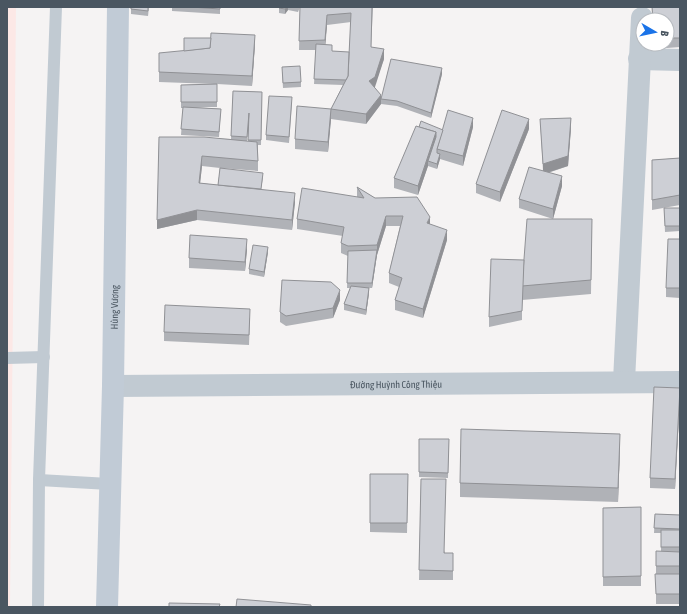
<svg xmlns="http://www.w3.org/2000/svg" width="687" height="614" font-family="'Asap Condensed',sans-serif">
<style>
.medical{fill:#fce8e6}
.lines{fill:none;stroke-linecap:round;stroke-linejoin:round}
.lane{stroke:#c1cad2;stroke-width:12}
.street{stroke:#c1cad2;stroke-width:22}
.secondary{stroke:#c1cbd6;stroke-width:22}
.wall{fill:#b0b2b7;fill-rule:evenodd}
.shaded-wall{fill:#909195}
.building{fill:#cdcfd5;stroke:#909195}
.labels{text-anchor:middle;stroke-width:4;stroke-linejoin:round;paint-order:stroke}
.street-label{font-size:10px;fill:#4a5661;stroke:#fff}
</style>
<rect width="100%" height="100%" fill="#f5f3f3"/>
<polygon class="medical" points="7,7 16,7 10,607 7,607"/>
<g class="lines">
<g class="lane">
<polyline points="7,358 44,357"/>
<polyline points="39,480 109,484"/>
<polyline points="38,607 39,480 56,7"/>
</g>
<g class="street">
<polyline points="639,59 680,60"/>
<polyline points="624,381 642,18"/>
<path id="s1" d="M113,386L680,382"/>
</g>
<path class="secondary" id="s2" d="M107,607L113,386L118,7"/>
</g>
<g class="wall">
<polygon points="149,7 148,16 131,14 131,9"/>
<polygon points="172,7 220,7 220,14 172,11"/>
<path d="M279,7H373L371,47L384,59L374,87L381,99L442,74L431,118L397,106L381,104L366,124L331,119L328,152L295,149V139L331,109L343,85L314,84L316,50H299L300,7L298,12L288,10L285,14L279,13ZM351,22L349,53L332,51L325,44L327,25Z"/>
<polygon points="652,7 680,7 680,47 654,49 654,44 667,44 667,20 652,20"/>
<polygon points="255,44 252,86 217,84 217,107 196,107 221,109 219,137 181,135 183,108 181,108 181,85 214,84 159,82 159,72"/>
<polygon points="282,72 301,82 301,87 283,88"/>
<path d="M233,91L262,92L261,145H258V171L221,168L263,178L261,189L295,202L292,230L197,220L157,229L159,137L231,139ZM248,120V141H247ZM202,166L220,168L218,185L200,183Z"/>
<polygon points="292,102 289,143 266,140 266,135"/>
<polygon points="540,119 571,128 568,166 548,173 562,186 553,219 519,208 519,199 543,171"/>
<polygon points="419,127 443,130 473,127 463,166 440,159 437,169 428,166 418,195 394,188 394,178"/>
<polygon points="529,129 500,202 476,193 476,184"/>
<polygon points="680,158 680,205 652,210 652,160"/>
<polygon points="357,187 375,198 430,224 447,240 423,318 395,310 395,300 399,287 389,283 389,273 400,226 386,226 377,255 372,288 369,288 369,293 366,315 344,310 344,304 350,288 347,288 348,256 341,253 341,243 343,236 297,229 297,219 357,197"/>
<polygon points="664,208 680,208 680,231 665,232"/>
<polygon points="592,219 591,294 522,300 522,320 489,327 489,317 524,270"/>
<polygon points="680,239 680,298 666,297 666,288"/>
<polygon points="247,249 245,271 189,268 189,258"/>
<polygon points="268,252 264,277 249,274 249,269"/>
<polygon points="340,300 333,318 286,326 280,322 280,312"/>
<polygon points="250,318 249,345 164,341 164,332"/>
<polygon points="680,398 675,489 650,488 650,478"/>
<polygon points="419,439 449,439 448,478 419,477"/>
<polygon points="620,447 618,502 460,497 460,483"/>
<polygon points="370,474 408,474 407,533 370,532"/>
<polygon points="421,479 445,553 453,553 453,580 419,580"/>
<polygon points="641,507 641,586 603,586 603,508"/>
<polygon points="655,514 680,515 680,604 656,604 656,566 661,551 661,533 654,533"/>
</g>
<g class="shaded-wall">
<polygon points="286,7 288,7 288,10 285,14 285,9"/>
<polygon points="327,15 327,25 325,50 325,40"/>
<polygon points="255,35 255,44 252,86 252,76"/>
<polygon points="384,49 384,59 375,87 369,91 369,81"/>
<polygon points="442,68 442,74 431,118 431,113"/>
<polygon points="381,95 381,104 366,124 366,114"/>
<polygon points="331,109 331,119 328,152 328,142"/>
<polygon points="473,118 473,127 463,166 463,156"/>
<polygon points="571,118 571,128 568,166 543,174 543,164"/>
<polygon points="529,119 529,129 500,202 500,192"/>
<polygon points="436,132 436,142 428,161 428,166 418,195 418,186"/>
<polygon points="440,154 440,159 437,169 437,164"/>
<polygon points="202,156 202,166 199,193 199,183"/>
<polygon points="562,176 562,186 553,219 553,209"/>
<polygon points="295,193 295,202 292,230 292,220"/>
<polygon points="197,210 197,220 157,229 157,220"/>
<polygon points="386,216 386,226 377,255 372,288 372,283 377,250 377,245"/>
<polygon points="430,217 430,227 427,223"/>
<polygon points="447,230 447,240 423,318 423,309"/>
<polygon points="247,239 247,249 245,271 245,262"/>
<polygon points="268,247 268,252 264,277 264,272"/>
<polygon points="369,288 369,293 366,315 366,310"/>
<polygon points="340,290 340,300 333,318 333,308"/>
<polygon points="680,388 680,398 675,489 675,479"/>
<polygon points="620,434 620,447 618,502 618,488"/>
</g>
<g class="building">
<polygon points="131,7 148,7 148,11 131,9"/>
<polygon points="191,7 220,7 220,9"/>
<polygon points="279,7 286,7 285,9 279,8"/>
<polygon points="300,7 372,7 371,47 384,49 375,77 369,81 381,95 366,114 331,109 348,76 351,13 327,15 325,40 299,41"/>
<polygon points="652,7 680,7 680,38 667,38 667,20 653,20"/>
<polygon points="211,33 255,35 252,76 159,72 159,53 210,48"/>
<polygon points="184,38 211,38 210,48 184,51"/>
<polygon points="316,44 332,45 332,51 349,52 348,76 346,80 314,79"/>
<polygon points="391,59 442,68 431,113 397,101 381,99"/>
<polygon points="300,66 301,82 283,83 282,67"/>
<polygon points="217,84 217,102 181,102 181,85"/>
<polygon points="233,91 262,92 261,140 248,140 249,113 247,137 231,136"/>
<polygon points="269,96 292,97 289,137 266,135"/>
<polygon points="297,106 331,109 328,142 295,139"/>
<polygon points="183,107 221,109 219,132 181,129"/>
<polygon points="448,110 473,118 463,156 437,149"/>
<polygon points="502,110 529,119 500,192 476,184"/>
<polygon points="571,118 568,156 543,164 540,119"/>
<polygon points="421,121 443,130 437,149 437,153 440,154 437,164 428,161 436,137 436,132 419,127"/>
<polygon points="416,126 436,132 418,186 394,178"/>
<polygon points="159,137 204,137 257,142 258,161 202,156 199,183 295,193 292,220 197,210 157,220"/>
<polygon points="680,158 680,195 652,200 652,160"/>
<polygon points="529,167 562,176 553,209 519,199"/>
<polygon points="220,168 263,173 261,189 218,185"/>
<polygon points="357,187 375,198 417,197 430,217 427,223 447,230 423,309 395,300 402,278 389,273 403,216 386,216 377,245 348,246 341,243 344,227 297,219 302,188 364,198"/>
<polygon points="664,208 680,208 680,226 665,226"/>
<polygon points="527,219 592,219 591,280 522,286"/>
<polygon points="190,235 247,239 245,262 189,258"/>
<polygon points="668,239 680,239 680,288 666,288"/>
<polygon points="253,245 268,247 264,272 249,269"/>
<polygon points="377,250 372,283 347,283 348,251"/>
<polygon points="491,259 524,260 522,311 489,317"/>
<polygon points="282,280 331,282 340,290 333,308 286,316 280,312"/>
<polygon points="351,286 369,288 366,310 344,304"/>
<polygon points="165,305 250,309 249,335 164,332"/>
<polygon points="654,387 680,388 675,479 650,478"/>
<polygon points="461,429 620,434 618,488 460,483"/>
<polygon points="419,439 449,439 448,473 419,472"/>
<polygon points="370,474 408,474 407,523 370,523"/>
<polygon points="421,479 446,479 444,553 453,553 453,571 419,570"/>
<polygon points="641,507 641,576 603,577 603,508"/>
<polygon points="655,514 680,515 680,529 654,528"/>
<rect x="661" y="530" width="19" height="17"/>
<polygon points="656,551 680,552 680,566 656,566"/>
<polygon points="655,574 680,574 680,594 656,594"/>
<polygon points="237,599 311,605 311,607 236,607"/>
<polygon points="169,603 220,604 219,607 169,607"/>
</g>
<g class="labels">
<g class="street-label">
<text dy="4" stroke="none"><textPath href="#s2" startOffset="300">Hùng Vương</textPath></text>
<text dy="4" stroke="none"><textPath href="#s1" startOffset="283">Đường Huỳnh Công Thiệu</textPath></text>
</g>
</g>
<rect width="687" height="614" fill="none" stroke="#4a5661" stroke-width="16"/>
<g transform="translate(655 32) rotate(99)"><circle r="19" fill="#ffffff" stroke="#b7bbc0"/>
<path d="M0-3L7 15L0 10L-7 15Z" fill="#1a73e8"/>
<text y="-6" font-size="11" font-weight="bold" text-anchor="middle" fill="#4a5661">B</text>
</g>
</svg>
